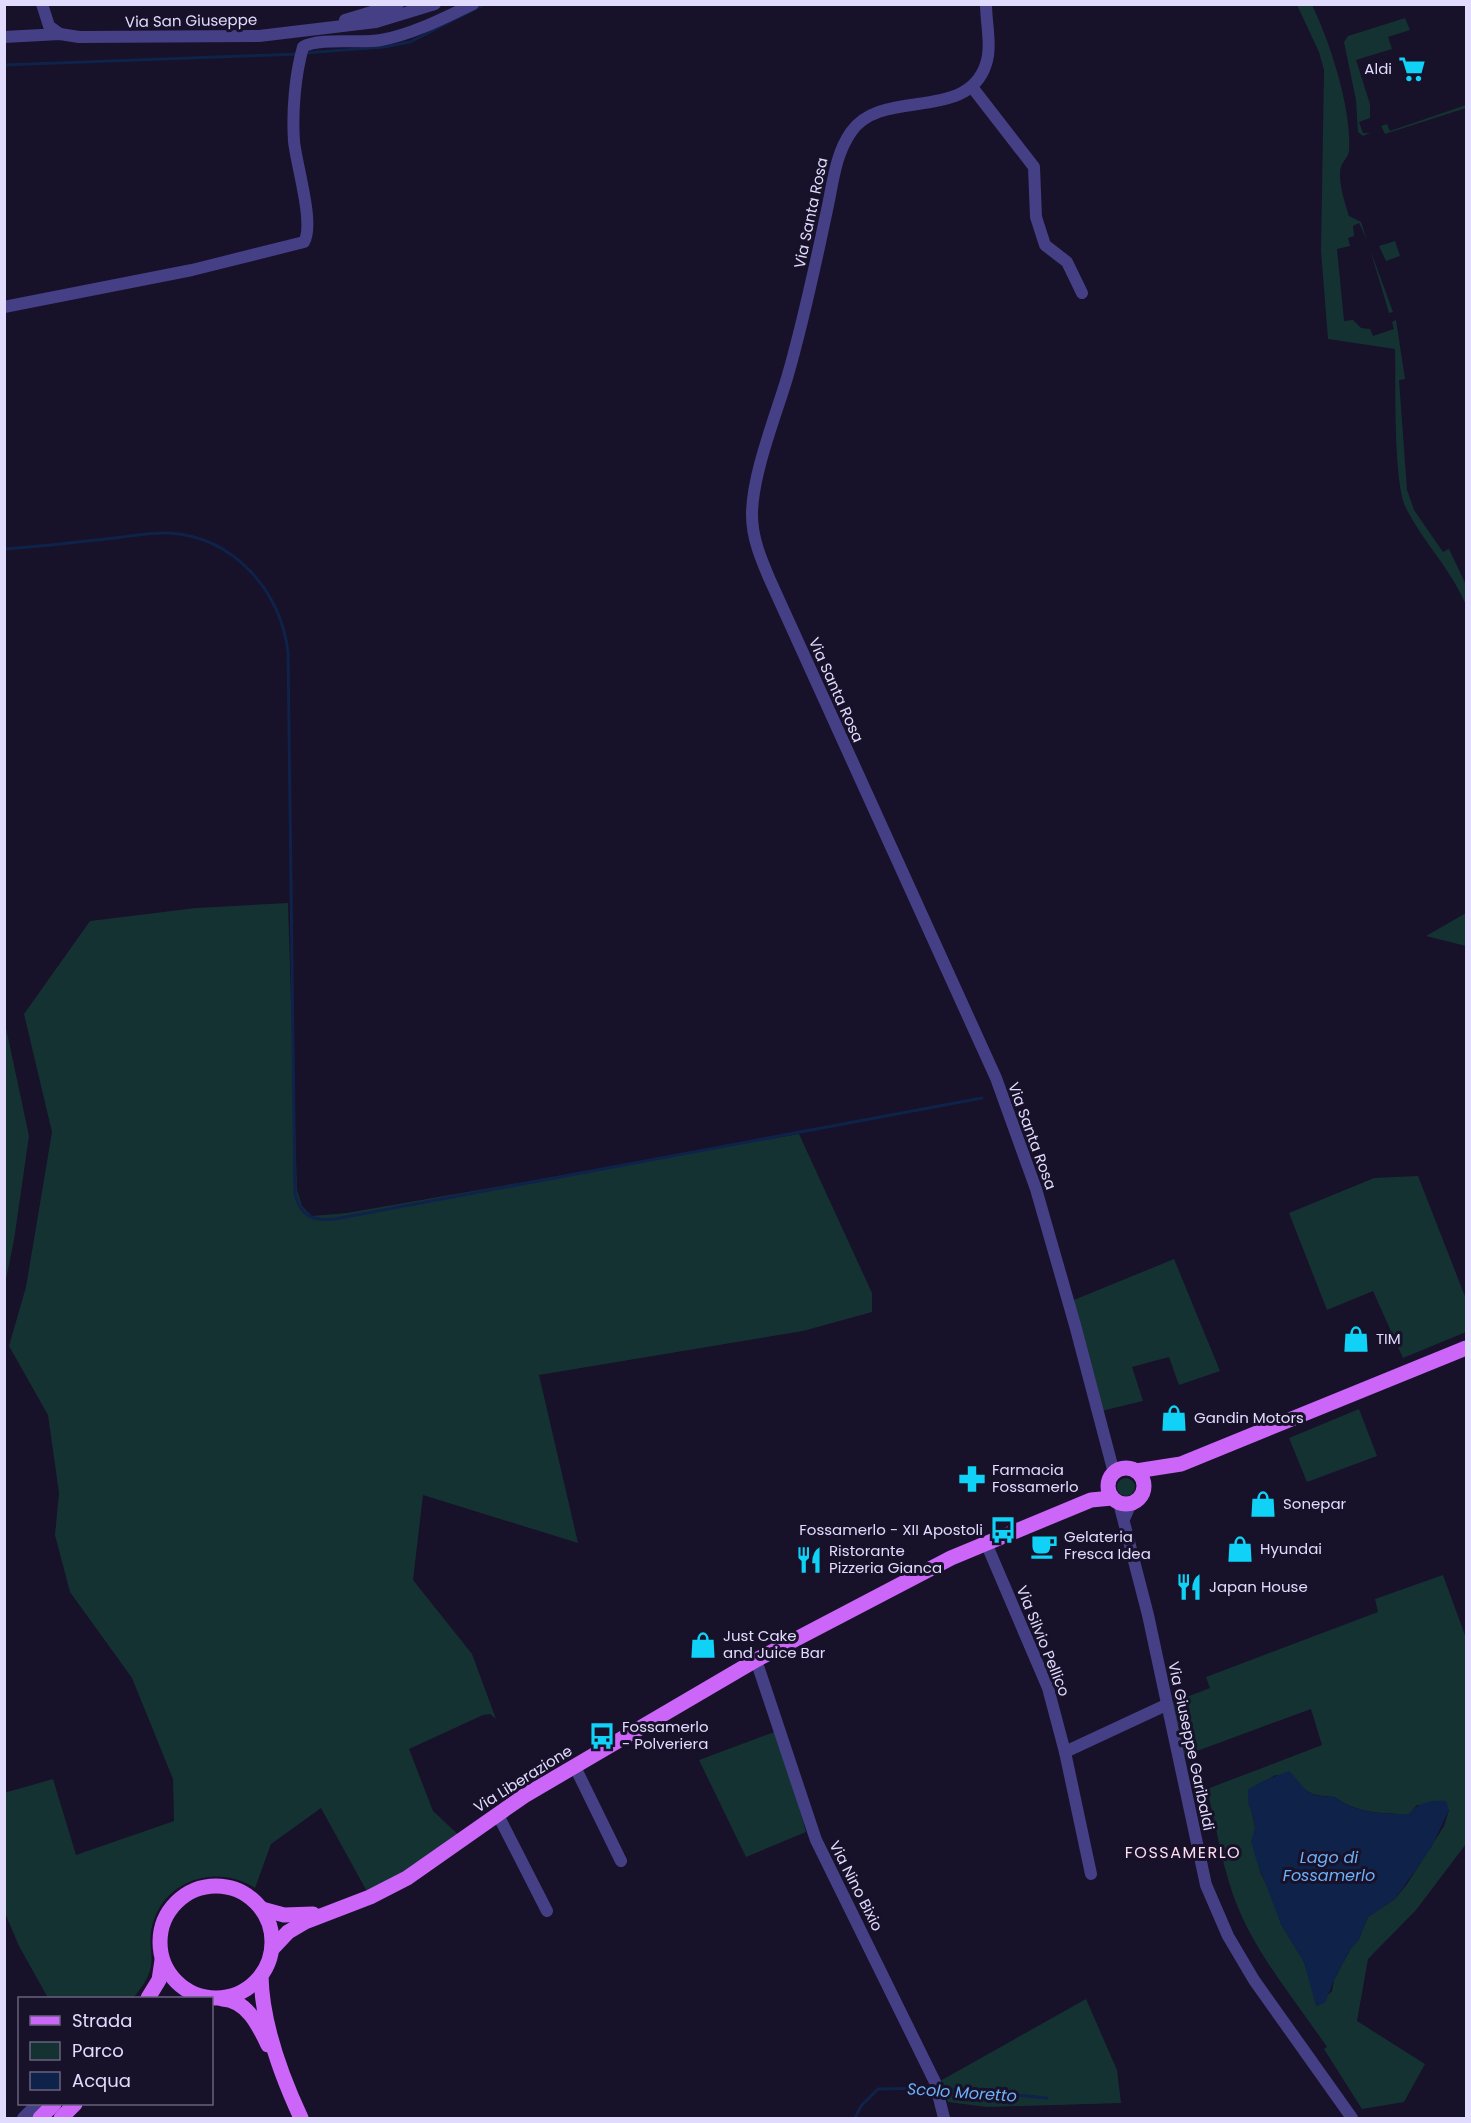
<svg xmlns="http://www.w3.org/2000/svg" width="1471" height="2123" font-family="Poppins,sans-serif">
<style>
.green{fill:#153233;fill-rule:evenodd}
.water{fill:#0f224a}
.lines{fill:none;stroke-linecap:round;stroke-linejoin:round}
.stream{stroke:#0f224a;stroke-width:3}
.minor{stroke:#453f86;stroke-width:12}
.major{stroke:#cb66f9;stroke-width:15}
.labels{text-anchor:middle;stroke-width:6;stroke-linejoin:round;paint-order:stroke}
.street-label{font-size:15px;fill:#e1dbfe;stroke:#171129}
.poi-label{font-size:15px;fill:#e1dbfe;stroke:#171129;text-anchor:start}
.neighbourhood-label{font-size:16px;letter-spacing:1.5px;fill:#feddf0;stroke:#171129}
.water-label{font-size:16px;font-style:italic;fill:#6db1f9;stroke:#171129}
</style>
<rect width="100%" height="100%" fill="#171129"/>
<g class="green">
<path d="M1297,5H1312C1330,42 1352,109 1349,151C1348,157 1343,161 1341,167C1337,179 1345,204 1349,216L1361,222L1367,240L1359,223L1353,226L1354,236L1348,238L1350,246L1337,249L1344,321L1353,320L1361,328L1370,329L1373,336L1394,329L1392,322L1396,320L1405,379L1399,380L1407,490L1414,510L1443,552L1449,549L1466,585V605C1451,569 1423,542 1406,508C1393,481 1396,384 1395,349L1328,339L1321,251L1324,70L1319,52Z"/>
<polygon points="1405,18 1410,30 1388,37 1392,49 1356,60 1370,104 1370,118 1359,122 1363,133 1370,133 1363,136 1358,132 1356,100 1344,42 1348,36"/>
<polygon points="1466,105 1466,108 1385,134 1381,126 1387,124 1390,131"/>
<polygon points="1395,241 1400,256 1386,261 1379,246"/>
<polygon points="1370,249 1393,312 1389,313"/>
<path d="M288,903L297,1190L302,1206L312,1216L347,1213L799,1134L872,1293V1312L803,1331L539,1375L578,1543L423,1495L413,1580L472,1654L496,1719L490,1714L483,1715L409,1749L433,1811L463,1839L370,1897L321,1808L271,1844L255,1888C220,1865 171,1877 155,1917C141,1952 167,1959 133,1998H48L19,1946L5,1913L4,1793L53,1779L76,1855L174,1821L173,1779L132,1678L70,1592L55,1535L59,1493L48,1415L9,1346L26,1287L52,1132L24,1014L90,921L196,908Z"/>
<polygon points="1466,913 1466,946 1426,936"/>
<polygon points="6,1028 29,1136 14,1240 5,1284"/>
<polygon points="1418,1176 1466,1299 1466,1332 1403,1358 1373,1291 1327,1310 1289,1213 1374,1178"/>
<polygon points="1174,1259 1220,1371 1179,1385 1169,1357 1132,1367 1143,1401 1097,1412 1069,1302"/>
<polygon points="1359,1409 1377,1456 1307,1482 1289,1438"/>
<circle cx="1126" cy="1487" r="9"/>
<path d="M1443,1575L1466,1638V1844L1416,1910L1368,1959L1357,2021L1425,2064L1404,2102L1362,2109L1324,2049L1327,2047C1297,2003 1260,1959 1239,1910C1223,1873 1217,1829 1207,1789L1322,1745L1311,1709L1178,1758L1166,1705L1210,1688L1206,1677L1378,1612L1375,1599ZM1276,1775L1296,1779C1306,1795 1317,1796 1335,1797C1355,1813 1384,1814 1409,1814L1417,1805L1449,1810L1444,1826L1407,1884L1395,1899L1368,1917L1358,1941L1351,1948L1334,1980L1332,1991L1317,2006L1304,1962L1281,1924L1270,1890L1261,1874L1252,1841L1255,1829L1248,1790Z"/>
<polygon points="777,1731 806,1832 746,1857 699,1760"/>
<polygon points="1086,1999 1117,2070 1121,2103 987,2107 948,2102 940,2081"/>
</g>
<path class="water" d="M1289,1771C1309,1792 1304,1796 1335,1797C1354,1813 1384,1814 1408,1814C1420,1802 1430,1800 1446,1801L1449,1810L1431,1848L1395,1899L1368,1917L1358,1941L1351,1948L1334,1980L1325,2003L1316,2006L1304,1962L1281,1924L1256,1859L1251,1841L1255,1829L1253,1816L1248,1803V1790L1261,1782Z"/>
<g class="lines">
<g class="stream">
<polyline points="304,53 384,47 410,42 485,4"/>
<polyline points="4,65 298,54"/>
<path d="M4,549C41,547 78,542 114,538C132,536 151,532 169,533C234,537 280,590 288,652L295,1194C301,1217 313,1221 335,1219L982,1098"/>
<polyline points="941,2088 1047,2098"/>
<polyline points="855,2118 861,2106 878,2089 934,2088"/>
</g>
<g class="minor">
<polyline points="42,4 49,26 60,34"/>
<path d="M986,4C986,23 992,46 986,64C967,123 882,87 851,132C835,155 833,183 827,210C815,267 803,323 787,378C775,418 752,475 752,515C752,538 761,559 770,580L996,1078L1036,1189L1075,1325L1114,1473"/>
<polyline points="345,20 398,4"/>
<polyline points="4,37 60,34 79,37 259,36 376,22 435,4"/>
<polyline points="972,87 1034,167 1036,217 1045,245 1067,262 1082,293"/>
<path d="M4,307L192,270L304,242C315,224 296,164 294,141C292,112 295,75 303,47C320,37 360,44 381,40C413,34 444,18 473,4"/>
<polyline points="1119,1503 1148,1615 1206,1885 1228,1936 1254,1980 1352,2118"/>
<polyline points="1124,1519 1131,1503"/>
<polyline points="986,1543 1048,1688 1065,1752 1091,1874"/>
<polyline points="756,1660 816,1840 935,2082 944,2118"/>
<polyline points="1065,1752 1166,1705"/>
<polyline points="575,1767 621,1861"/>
<polyline points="498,1815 547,1911"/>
<polyline points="23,2118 37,2104"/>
</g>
<g class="major">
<circle cx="1126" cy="1486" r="18"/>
<polyline points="1136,1471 1181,1464 1466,1348"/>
<circle cx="216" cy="1942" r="56"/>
<polyline points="262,1909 284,1915 313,1914"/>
<polyline points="272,1949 288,1932 305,1922 370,1897 407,1878 524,1796 756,1660 951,1558 1091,1500 1112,1498"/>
<path d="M261,1976C262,2024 281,2075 301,2118"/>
<polyline points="148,1998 159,1980 162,1960"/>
<path d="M222,1999C247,2000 259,2026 268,2045"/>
<polyline points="40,2118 54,2104"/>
<polyline points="61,2118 75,2104"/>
</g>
</g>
<defs>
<symbol id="supermarket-bare" viewBox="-9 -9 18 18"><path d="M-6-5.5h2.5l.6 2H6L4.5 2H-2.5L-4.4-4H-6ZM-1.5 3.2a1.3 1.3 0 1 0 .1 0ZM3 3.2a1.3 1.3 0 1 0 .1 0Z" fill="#0fd2f6" stroke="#171129" stroke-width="2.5" paint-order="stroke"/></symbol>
<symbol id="shop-bare" viewBox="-9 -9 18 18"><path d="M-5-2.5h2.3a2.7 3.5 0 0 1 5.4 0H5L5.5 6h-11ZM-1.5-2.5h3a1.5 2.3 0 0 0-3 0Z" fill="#0fd2f6" stroke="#171129" stroke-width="2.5" paint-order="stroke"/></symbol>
<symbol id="pharmacy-bare" viewBox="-9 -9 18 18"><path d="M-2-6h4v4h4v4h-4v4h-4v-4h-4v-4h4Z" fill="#0fd2f6" stroke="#171129" stroke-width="2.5" paint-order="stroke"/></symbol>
<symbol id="bus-bare" viewBox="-9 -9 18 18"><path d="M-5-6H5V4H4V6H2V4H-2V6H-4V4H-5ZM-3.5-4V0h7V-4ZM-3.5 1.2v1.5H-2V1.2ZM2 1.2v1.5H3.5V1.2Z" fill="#0fd2f6" stroke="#171129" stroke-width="2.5" paint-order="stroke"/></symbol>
<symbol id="cafe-bare" viewBox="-9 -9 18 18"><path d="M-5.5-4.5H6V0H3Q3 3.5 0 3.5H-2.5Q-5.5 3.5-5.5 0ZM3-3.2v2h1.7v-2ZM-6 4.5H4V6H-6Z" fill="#0fd2f6" stroke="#171129" stroke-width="2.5" paint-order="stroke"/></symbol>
<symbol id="restaurant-bare" viewBox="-9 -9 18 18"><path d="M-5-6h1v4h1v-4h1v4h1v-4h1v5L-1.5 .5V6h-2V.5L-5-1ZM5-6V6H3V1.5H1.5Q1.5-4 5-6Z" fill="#0fd2f6" stroke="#171129" stroke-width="2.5" paint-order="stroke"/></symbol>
</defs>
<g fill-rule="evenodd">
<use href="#supermarket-bare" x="1393" y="50" width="38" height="38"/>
<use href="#shop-bare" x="1337" y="1320" width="38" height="38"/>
<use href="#shop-bare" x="1155" y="1399" width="38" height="38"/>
<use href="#pharmacy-bare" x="953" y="1460" width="38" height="38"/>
<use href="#shop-bare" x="1244" y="1485" width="38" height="38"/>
<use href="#bus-bare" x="984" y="1511" width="38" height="38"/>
<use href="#cafe-bare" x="1025" y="1527" width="38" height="38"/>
<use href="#shop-bare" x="1221" y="1530" width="38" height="38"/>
<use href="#restaurant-bare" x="790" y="1541" width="38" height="38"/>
<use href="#restaurant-bare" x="1170" y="1568" width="38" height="38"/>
<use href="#shop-bare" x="684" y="1626" width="38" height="38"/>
<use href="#bus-bare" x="583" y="1717" width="38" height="38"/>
</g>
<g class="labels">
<g class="street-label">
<text transform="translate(191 21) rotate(-1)" y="5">Via San Giuseppe</text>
<text transform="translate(811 213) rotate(-78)" y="5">Via Santa Rosa</text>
<text transform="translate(836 690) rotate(66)" y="5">Via Santa Rosa</text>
<text transform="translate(1032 1136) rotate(70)" y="5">Via Santa Rosa</text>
<text transform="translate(1043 1641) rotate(68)" y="5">Via Silvio Pellico</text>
<text transform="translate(1191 1746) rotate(78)" y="5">Via Giuseppe Garibaldi</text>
<text transform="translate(523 1779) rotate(-32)" y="5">Via Liberazione</text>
<text transform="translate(856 1886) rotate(63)" y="5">Via Nino Bixio</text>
</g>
<g class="poi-label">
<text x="1392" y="74" text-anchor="end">Aldi</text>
<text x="1376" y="1344">TIM</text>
<text x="1194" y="1423">Gandin Motors</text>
<text x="992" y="1475">Farmacia<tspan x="992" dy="17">Fossamerlo</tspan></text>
<text x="1283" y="1509">Sonepar</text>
<text x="983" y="1535" text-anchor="end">Fossamerlo - XII Apostoli</text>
<text x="1064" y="1542">Gelateria<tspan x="1064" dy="17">Fresca Idea</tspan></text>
<text x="1260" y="1554">Hyundai</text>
<text x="829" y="1556">Ristorante<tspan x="829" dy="17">Pizzeria Gianca</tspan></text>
<text x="1209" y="1592">Japan House</text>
<text x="723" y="1641">Just Cake<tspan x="723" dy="17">and Juice Bar</tspan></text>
<text x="622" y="1732">Fossamerlo<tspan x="622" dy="17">- Polveriera</tspan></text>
</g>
<g class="neighbourhood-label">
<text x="1183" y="1858">FOSSAMERLO</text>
</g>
<g class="water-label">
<text x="1329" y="1863">Lago di<tspan x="1329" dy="18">Fossamerlo</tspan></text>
<text transform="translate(962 2092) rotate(4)" y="6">Scolo Moretto</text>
</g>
</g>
<rect width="1471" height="2123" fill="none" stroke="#e1dbfe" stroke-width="12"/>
<rect x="18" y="1997" width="195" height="108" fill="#171129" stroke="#68627e" stroke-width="1.5"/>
<rect x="30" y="2016" width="30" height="9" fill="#cb66f9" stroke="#68627e" stroke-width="1.5"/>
<text x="72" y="2027" font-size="18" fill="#e1dbfe">Strada</text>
<rect x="30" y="2042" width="30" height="18" fill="#153233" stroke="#68627e" stroke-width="1.5"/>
<text x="72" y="2057" font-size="18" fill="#e1dbfe">Parco</text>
<rect x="30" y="2072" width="30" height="18" fill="#0f224a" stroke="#68627e" stroke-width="1.5"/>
<text x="72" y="2087" font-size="18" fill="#e1dbfe">Acqua</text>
</svg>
